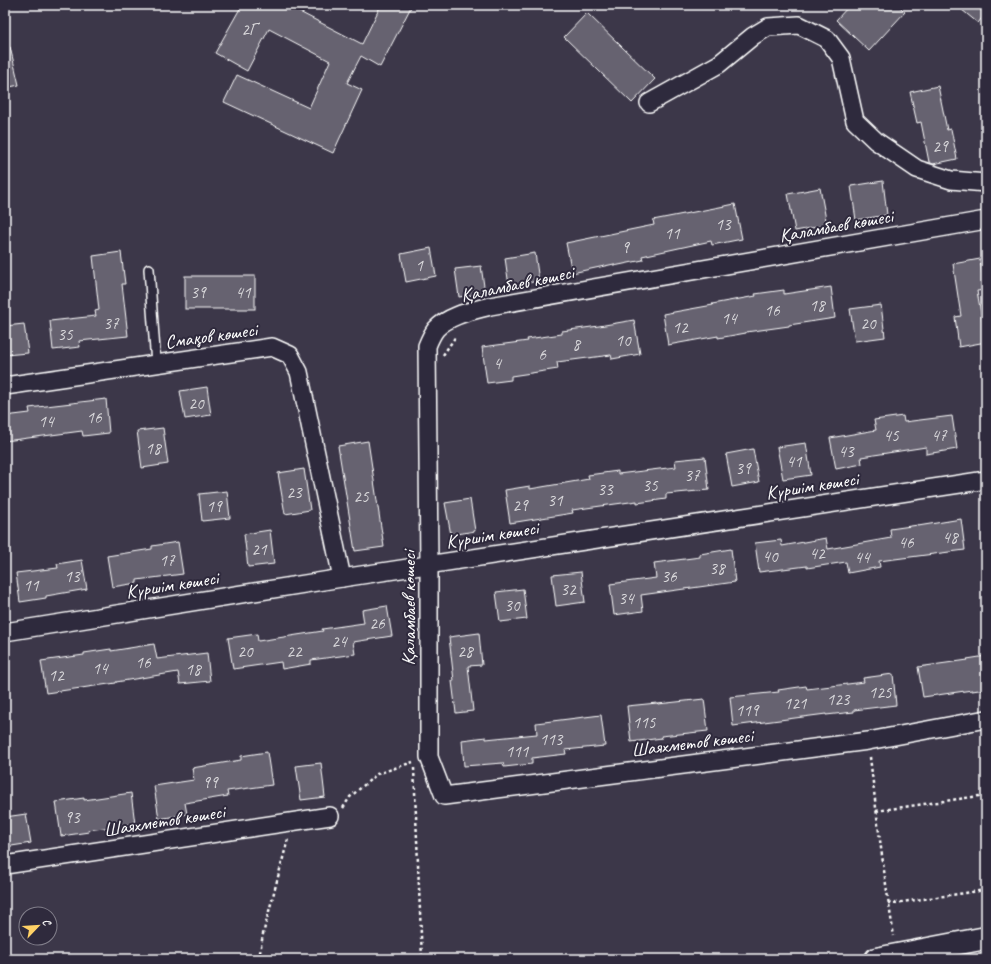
<svg xmlns="http://www.w3.org/2000/svg" width="991" height="964" font-family="Caveat,sans-serif">
<style>
.building{fill:#666270;stroke:#fff}
.lines{fill:none;stroke-linecap:round;stroke-linejoin:round}
.lane-casing{stroke:#fff;stroke-width:12}
.street-casing{stroke:#fff;stroke-width:20}
.secondary-casing{stroke:#fff;stroke-width:25}
.path{stroke:#fff;stroke-width:2.5;stroke-dasharray:3 3;stroke-linecap:butt}
.lane{stroke:#2f2a3d;stroke-width:9}
.street{stroke:#2f2a3d;stroke-width:17}
.secondary{stroke:#2f2a3d;stroke-width:22}
.labels{text-anchor:middle;stroke-width:4;stroke-linejoin:round;paint-order:stroke}
.number-label{font-size:17px;fill:#d9d8db}
.street-label{font-size:19px;fill:#fff;stroke:#2f2a3d}
</style>
<rect width="100%" height="100%" fill="#3c3749"/>
<filter id="ink" filterUnits="userSpaceOnUse"><feTurbulence type="fractalNoise" baseFrequency=".025" numOctaves="2"/><feDisplacementMap in="SourceGraphic" scale="8" xChannelSelector="R" yChannelSelector="G"/><feConvolveMatrix kernelMatrix="1 2 1 2 8 2 1 2 1" color-interpolation-filters="sRGB"/></filter>
<g filter="url(#ink)">
<g class="building">
<polygon points="242,5 286,5 362,44 381,5 412,5 380,67 361,56 347,83 362,90 333,153 224,102 237,75 309,108 330,61 269,29 247,71 215,53"/>
<polygon points="850,5 898,5 905,12 869,51 836,20"/>
<polygon points="956,5 986,5 986,13 978,23"/>
<polygon points="587,13 655,79 632,103 564,37"/>
<polygon points="5,47 10,47 19,85 5,88"/>
<polygon points="938,86 947,130 951,129 957,159 933,164 929,162 921,122 917,123 910,92"/>
<polygon points="883,181 887,215 856,220 851,186"/>
<polygon points="820,188 827,225 795,231 788,194"/>
<polygon points="735,204 742,239 712,245 711,241 642,256 643,260 614,266 614,264 572,273 566,243 654,225 653,220"/>
<polygon points="431,248 436,276 406,282 401,254"/>
<polygon points="121,252 125,284 122,284 128,336 79,341 80,347 53,350 50,321 96,316 95,311 99,310 93,256"/>
<polygon points="535,253 539,281 509,286 505,258"/>
<polygon points="980,259 985,290 977,291 986,342 959,347 955,317 961,316 953,264"/>
<polygon points="481,266 485,293 459,297 455,269"/>
<rect x="185" y="276" width="70" height="33"/>
<polygon points="831,287 835,318 789,325 789,326 746,332 746,333 718,338 718,336 668,345 663,314 713,305 712,304 756,296 755,294 784,290 784,294"/>
<polygon points="881,305 885,337 855,341 850,309"/>
<polygon points="634,320 640,354 612,359 611,355 557,362 558,369 511,376 511,380 487,383 482,347 528,341 527,339 562,334 562,331 599,326"/>
<polygon points="24,324 28,353 5,355 5,326"/>
<polygon points="207,387 211,415 185,419 180,391"/>
<polygon points="106,399 109,433 83,436 82,431 5,441 5,416 30,413 29,408"/>
<polygon points="903,416 904,422 952,416 957,449 926,454 926,447 861,457 862,464 836,469 830,438 876,430 874,420"/>
<polygon points="163,428 168,464 142,468 137,431"/>
<polygon points="368,441 384,547 355,551 338,446"/>
<polygon points="806,443 811,475 783,479 777,447"/>
<polygon points="753,449 759,482 732,487 726,454"/>
<polygon points="705,457 709,490 666,494 666,499 637,503 637,501 572,510 573,513 510,523 505,490 530,486 530,489 589,479 588,475 618,471 618,474 676,467 675,460"/>
<polygon points="304,469 310,510 285,514 278,473"/>
<polygon points="227,491 230,518 202,521 199,494"/>
<polygon points="470,499 475,531 451,535 445,503"/>
<polygon points="961,519 965,550 879,561 880,567 848,573 846,562 807,568 807,566 759,572 755,543 781,540 782,546 826,538 828,549 891,538 890,529 918,525 918,526"/>
<polygon points="270,530 274,564 248,567 244,534"/>
<polygon points="178,542 183,574 137,580 137,583 112,587 107,556 152,549 152,546"/>
<polygon points="731,549 735,582 641,595 643,611 614,615 610,584 656,578 654,563 700,557 700,554"/>
<polygon points="82,560 87,589 46,596 46,598 20,602 16,573 58,568 57,564"/>
<polygon points="581,572 585,602 556,606 552,575"/>
<polygon points="523,589 527,619 500,622 496,592"/>
<polygon points="387,606 392,636 353,642 355,654 311,660 311,664 282,669 281,662 233,669 228,638 257,634 258,641 323,631 322,629 364,623 362,610"/>
<polygon points="479,633 482,665 468,666 473,711 456,713 452,681 454,681 449,637"/>
<polygon points="154,644 157,659 207,653 210,681 180,684 178,672 116,682 116,683 46,693 41,661 84,655 84,653 111,649 111,651"/>
<polygon points="986,656 986,689 972,691 972,690 923,697 918,667 968,660 967,659"/>
<polygon points="893,674 896,705 854,710 854,712 826,715 826,714 733,726 730,697 779,692 778,690 806,686 807,689 864,682 863,678"/>
<polygon points="704,699 708,731 661,736 662,738 631,742 627,706 657,703 658,704"/>
<polygon points="601,715 605,746 565,750 566,754 532,758 532,764 504,767 503,763 464,766 462,740 486,737 486,739 537,734 536,723"/>
<polygon points="267,752 272,785 227,791 228,796 185,803 187,814 159,819 154,786 194,780 192,768 241,760 241,756"/>
<polygon points="321,763 325,797 301,800 296,766"/>
<polygon points="131,793 135,824 88,830 89,832 61,836 56,802 84,798 84,800"/>
<polygon points="26,814 31,843 5,847 5,817"/>
</g>
<g class="lines">
<defs>
<polyline id="lane" points="149,269 156,364"/>
<g id="street">
<polyline points="649,103 719,64 753,36 768,27 799,25 827,39 841,58 855,121 876,141 917,169 951,180 986,183"/>
<path d="M986,220L490,306C472,311 449,315 436,329C432,334 429,341 427,346L429,565V757L444,796L868,741L986,719"/>
<polyline points="5,386 272,347 290,355 299,372 342,578"/>
<polyline points="5,632 342,578 986,480"/>
<polyline points="5,865 330,816"/>
</g>
<polyline id="secondary" points="876,959 986,938"/>
</defs>
<use href="#lane" class="lane-casing"/>
<use href="#street" class="street-casing"/>
<use href="#secondary" class="secondary-casing"/>
<g class="path">
<polyline points="443,355 456,336"/>
<path d="M870,757C877,817 884,877 894,936"/>
<polyline points="414,768 422,959"/>
<polyline points="343,808 350,797 377,774 413,762"/>
<polyline points="876,811 986,795"/>
<polyline points="888,904 986,890"/>
<polyline points="259,959 263,934 288,839"/>
</g>
<use href="#lane" class="lane"/>
<use href="#street" class="street"/>
<use href="#secondary" class="secondary"/>
</g>
</g>
<g class="labels">
<g class="number-label">
<text x="249" y="35">2Г</text>
<text x="940" y="152">29</text>
<text x="723" y="230">13</text>
<text x="672" y="239">11</text>
<text x="625" y="253">9</text>
<text x="419" y="271">1</text>
<text x="198" y="298">39</text>
<text x="243" y="298">41</text>
<text x="817" y="311">18</text>
<text x="772" y="316">16</text>
<text x="729" y="324">14</text>
<text x="111" y="329">37</text>
<text x="868" y="329">20</text>
<text x="680" y="333">12</text>
<text x="65" y="340">35</text>
<text x="623" y="346">10</text>
<text x="576" y="350">8</text>
<text x="542" y="360">6</text>
<text x="497" y="369">4</text>
<text x="196" y="409">20</text>
<text x="94" y="423">16</text>
<text x="46" y="427">14</text>
<text x="891" y="441">45</text>
<text x="939" y="441">47</text>
<text x="153" y="454">18</text>
<text x="846" y="457">43</text>
<text x="794" y="467">41</text>
<text x="743" y="474">39</text>
<text x="692" y="481">37</text>
<text x="650" y="491">35</text>
<text x="605" y="495">33</text>
<text x="294" y="498">23</text>
<text x="361" y="502">25</text>
<text x="555" y="506">31</text>
<text x="520" y="511">29</text>
<text x="214" y="512">19</text>
<text x="950" y="543">48</text>
<text x="906" y="548">46</text>
<text x="259" y="555">21</text>
<text x="817" y="559">42</text>
<text x="770" y="562">40</text>
<text x="862" y="563">44</text>
<text x="167" y="566">17</text>
<text x="717" y="574">38</text>
<text x="72" y="582">13</text>
<text x="669" y="582">36</text>
<text x="31" y="591">11</text>
<text x="568" y="595">32</text>
<text x="626" y="604">34</text>
<text x="512" y="611">30</text>
<text x="377" y="629">26</text>
<text x="339" y="647">24</text>
<text x="245" y="657">20</text>
<text x="294" y="657">22</text>
<text x="465" y="657">28</text>
<text x="143" y="668">16</text>
<text x="100" y="674">14</text>
<text x="193" y="675">18</text>
<text x="56" y="681">12</text>
<text x="880" y="698">125</text>
<text x="838" y="705">123</text>
<text x="795" y="709">121</text>
<text x="747" y="716">119</text>
<text x="644" y="728">115</text>
<text x="551" y="745">113</text>
<text x="517" y="757">111</text>
<text x="210" y="788">99</text>
<text x="72" y="823">93</text>
</g>
<g class="street-label">
<text transform="translate(836 225) rotate(-10)" y="7">Қаламбаев көшесі</text>
<text transform="translate(517 283) rotate(-12)" y="7">Қаламбаев көшесі</text>
<text transform="translate(211 335) rotate(-8)" y="7">Смақов көшесі</text>
<text transform="translate(812 485) rotate(-9)" y="7">Күршім көшесі</text>
<text transform="translate(492 534) rotate(-9)" y="7">Күршім көшесі</text>
<text transform="translate(172 584) rotate(-9)" y="7">Күршім көшесі</text>
<text transform="translate(408 608) rotate(-90)" y="7">Қаламбаев көшесі</text>
<text transform="translate(692 742) rotate(-7)" y="7">Шаяхметов көшесі</text>
<text transform="translate(164 820) rotate(-9)" y="7">Шаяхметов көшесі</text>
</g>
</g>
<rect width="991" height="964" fill="none" stroke="#2f2a3d" stroke-width="20"/>
<rect x="10" y="10" width="971" height="944" fill="none" stroke="#fff" stroke-width="1.5" filter="url(#ink)"/>
<g transform="translate(38 926) rotate(65)"><circle r="19" fill="#2f2a3d" stroke="#827f8b"/>
<path d="M0-3L7 15L0 10L-7 15Z" fill="#ffd166"/>
<text y="-6" font-size="11" font-weight="bold" text-anchor="middle" fill="#ffffff">С</text>
</g>
</svg>
